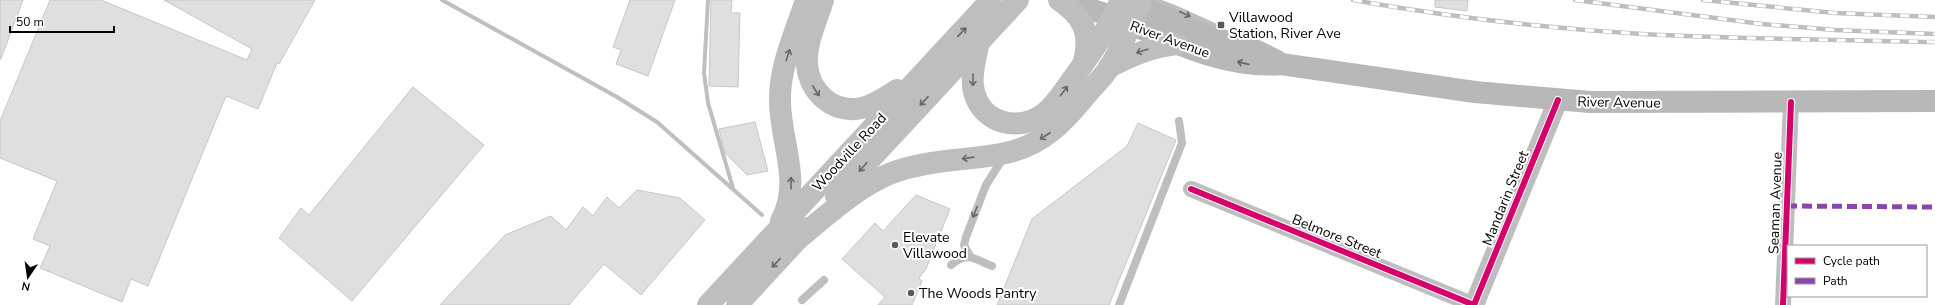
<svg xmlns="http://www.w3.org/2000/svg" width="1935" height="305" font-family="'Nunito Sans',sans-serif">
<style>
.lines{fill:none;stroke-linecap:round;stroke-linejoin:round}
.stream{stroke:#bfbfbf;stroke-width:4}
.building{fill:#dfdfdf;stroke:#c7c7c7}
.service{stroke:#bebebe;stroke-width:8}
.minor{stroke:#bebebe;stroke-width:16}
.tertiary{stroke:#bebebe;stroke-width:20}
.secondary{stroke:#b8b8b8;stroke-width:22}
.primary{stroke:#bebebe;stroke-width:22}
.rail-casing{stroke:#bebebe;stroke-width:4.5}
.rail{stroke:#fff;stroke-width:3;stroke-dasharray:9;stroke-linecap:butt}
.quiet{stroke:#8e44ad;stroke-width:5;stroke-dasharray:10 5;stroke-linecap:butt}
.cycleway-casing{stroke:#fff;stroke-width:8}
.cycleway{stroke:#d6006c;stroke-width:6}
.oneway{stroke:#686868}
.oneway2{stroke:#656565}
.poi-dot{fill:#595959;stroke:#fff;stroke-width:1.5}
.labels{text-anchor:middle;stroke-width:4;stroke-linejoin:round;paint-order:stroke}
.poi-label{font-size:14px;fill:#000;stroke:#fff;text-anchor:start}
.street-label{font-size:14px;fill:#000;stroke:#fff}
</style>
<rect width="100%" height="100%" fill="#fff"/>
<g class="lines">
<g class="stream">
<polyline points="442,0 617,97 657,122 762,215"/>
<polyline points="708,0 704,73 708,103 733,188"/>
</g>
</g>
<g class="building">
<polygon points="0,0 23,0 1,59 0,59"/>
<polygon points="50,0 101,0 247,60 252,49 164,0 315,0 279,64 277,63 258,109 226,96 148,286 131,279 122,302 40,268 50,246 33,239 57,181 0,158 0,121"/>
<polygon points="630,0 675,0 648,76 616,64 621,50 613,47"/>
<polygon points="711,0 732,0 731,13 740,13 738,87 709,86"/>
<polygon points="1435,0 1468,0 1467,11 1435,7"/>
<polygon points="413,87 484,145 352,301 279,238 301,208 309,215"/>
<polygon points="755,122 768,171 747,175 725,153 719,129"/>
<polygon points="1138,123 1176,140 1109,305 997,305 1032,219 1127,146"/>
<polygon points="637,190 680,198 705,220 641,295 604,264 569,305 440,305 505,235 551,216 566,230 583,207 593,216 607,197 619,208"/>
<polygon points="916,195 950,209 926,269 919,278 922,281 912,305 878,305 885,297 842,259 875,223 883,231"/>
</g>
<g class="lines">
<g class="service">
<polyline points="1153,1 1172,8 1216,28"/>
<polyline points="970,256 964,245 966,237 986,185 1003,158"/>
<path d="M951,265C967,251 975,259 992,266"/>
<polyline points="802,300 824,280"/>
<polyline points="1119,305 1182,143 1179,121"/>
</g>
<g class="minor">
<polyline points="1191,189 1474,305"/>
<polyline points="1783,305 1791,102"/>
</g>
<polyline class="tertiary" points="1474,305 1558,100"/>
<g class="secondary">
<path d="M1060,0C1079,6 1098,11 1116,18C1168,39 1223,69 1281,64L1475,92L1590,102L1935,101"/>
<polyline points="1127,0 1200,33 1257,51 1277,61"/>
</g>
<g class="primary">
<path d="M823,0C817,20 805,44 807,65C810,93 833,114 862,108C875,105 886,97 897,90"/>
<path d="M1059,0C1084,17 1091,33 1084,62"/>
<path d="M979,41C976,57 970,76 974,92C983,125 1020,132 1045,113C1057,103 1065,89 1074,77C1092,52 1109,28 1121,0"/>
<path d="M1109,67C1133,55 1150,47 1177,44"/>
<polyline points="836,196 1018,0"/>
<path d="M781,221C803,181 779,140 780,98C780,65 796,31 806,0"/>
<path d="M798,239C827,215 855,189 889,174C926,159 968,161 1006,153C1043,145 1064,122 1087,94C1095,85 1103,77 1109,68C1121,50 1130,25 1140,5"/>
<polyline points="708,305 991,0"/>
<polyline points="737,305 808,228"/>
</g>
<defs>
<g id="rail">
<path d="M1353,0C1448,17 1545,28 1642,34C1739,39 1837,40 1935,42"/>
<polyline points="1575,0 1762,24 1835,30 1935,34"/>
<polyline points="1703,0 1835,13 1935,17"/>
</g>
</defs>
<use href="#rail" class="rail-casing"/>
<use href="#rail" class="rail"/>
<polyline class="quiet" points="1787,206 1935,207"/>
<defs>
<g id="cycleway">
<polyline points="1191,189 1474,305"/>
<polyline points="1474,305 1558,100"/>
<polyline points="1783,305 1791,102"/>
</g>
</defs>
<use href="#cycleway" class="cycleway-casing"/>
<use href="#cycleway" class="cycleway"/>
</g>
<defs><path id="oneway-shaft" d="M-6 0H5M1.5-3L5.5 0L1.5 3" fill="none" stroke-width="1.6" stroke-linecap="round" stroke-linejoin="round"/></defs>
<g class="oneway">
<use href="#oneway-shaft" transform="translate(1185 14) rotate(25)"/>
<use href="#oneway-shaft" transform="translate(962 32) rotate(-47)"/>
<use href="#oneway-shaft" transform="translate(1142 51) rotate(162)"/>
<use href="#oneway-shaft" transform="translate(788 55) rotate(-72)"/>
<use href="#oneway-shaft" transform="translate(973 80) rotate(91)"/>
<use href="#oneway-shaft" transform="translate(816 91) rotate(57)"/>
<use href="#oneway-shaft" transform="translate(1064 91) rotate(-53)"/>
<use href="#oneway-shaft" transform="translate(924 101) rotate(133)"/>
<use href="#oneway-shaft" transform="translate(1045 136) rotate(147)"/>
<use href="#oneway-shaft" transform="translate(968 158) rotate(172)"/>
<use href="#oneway-shaft" transform="translate(863 167) rotate(132)"/>
<use href="#oneway-shaft" transform="translate(791 183) rotate(-90)"/>
<use href="#oneway-shaft" transform="translate(975 212) rotate(112)"/>
<use href="#oneway-shaft" transform="translate(776 263) rotate(133)"/>
</g>
<use class="oneway2" href="#oneway-shaft" transform="translate(1243 63) rotate(-167)"/>
<g class="poi-dot">
<rect x="1217" y="21" width="8" height="8" rx="2"/>
<circle cx="895" cy="245" r="4"/>
<circle cx="911" cy="293" r="4"/>
</g>
<g class="labels">
<g class="poi-label">
<text x="1229" y="22">Villawood<tspan x="1229" dy="16">Station, River Ave</tspan></text>
<text x="903" y="242">Elevate<tspan x="903" dy="16">Villawood</tspan></text>
<text x="919" y="298">The Woods Pantry</text>
</g>
<g class="street-label">
<text transform="translate(1170 39) rotate(20)" y="5">River Avenue</text>
<text transform="translate(1619 102) rotate(1)" y="5">River Avenue</text>
<text transform="translate(849 152) rotate(-47)" y="5">Woodville Road</text>
<text transform="translate(1505 198) rotate(-68)" y="5">Mandarin Street</text>
<text transform="translate(1775 203) rotate(-88)" y="5">Seaman Avenue</text>
<text transform="translate(1337 236) rotate(22)" y="5">Belmore Street</text>
</g>
</g>
<rect x="1787" y="245" width="140" height="52" fill="#ffffff" stroke="#999999"/>
<rect x="1795" y="258" width="20" height="6" fill="#d6006c" stroke="#999999"/>
<text x="1823" y="265" font-size="12" fill="#000000">Cycle path</text>
<rect x="1795" y="278" width="20" height="6" fill="#8e44ad" stroke="#999999"/>
<text x="1823" y="285" font-size="12" fill="#000000">Path</text>
<g transform="translate(28 277) rotate(193)" stroke="#ffffff" stroke-width="3" paint-order="stroke">
<path d="M0-3L7 15L0 10L-7 15Z" fill="#000000"/>
<text y="-6" font-size="11" font-weight="bold" text-anchor="middle" fill="#000000">N</text>
</g>
<path d="M10 26v6h104v-6" fill="none" stroke="#000000" stroke-width="2"/>
<text x="16" y="26" font-size="12" fill="#000000" stroke="#ffffff" stroke-width="3" paint-order="stroke">50 m</text>
</svg>
